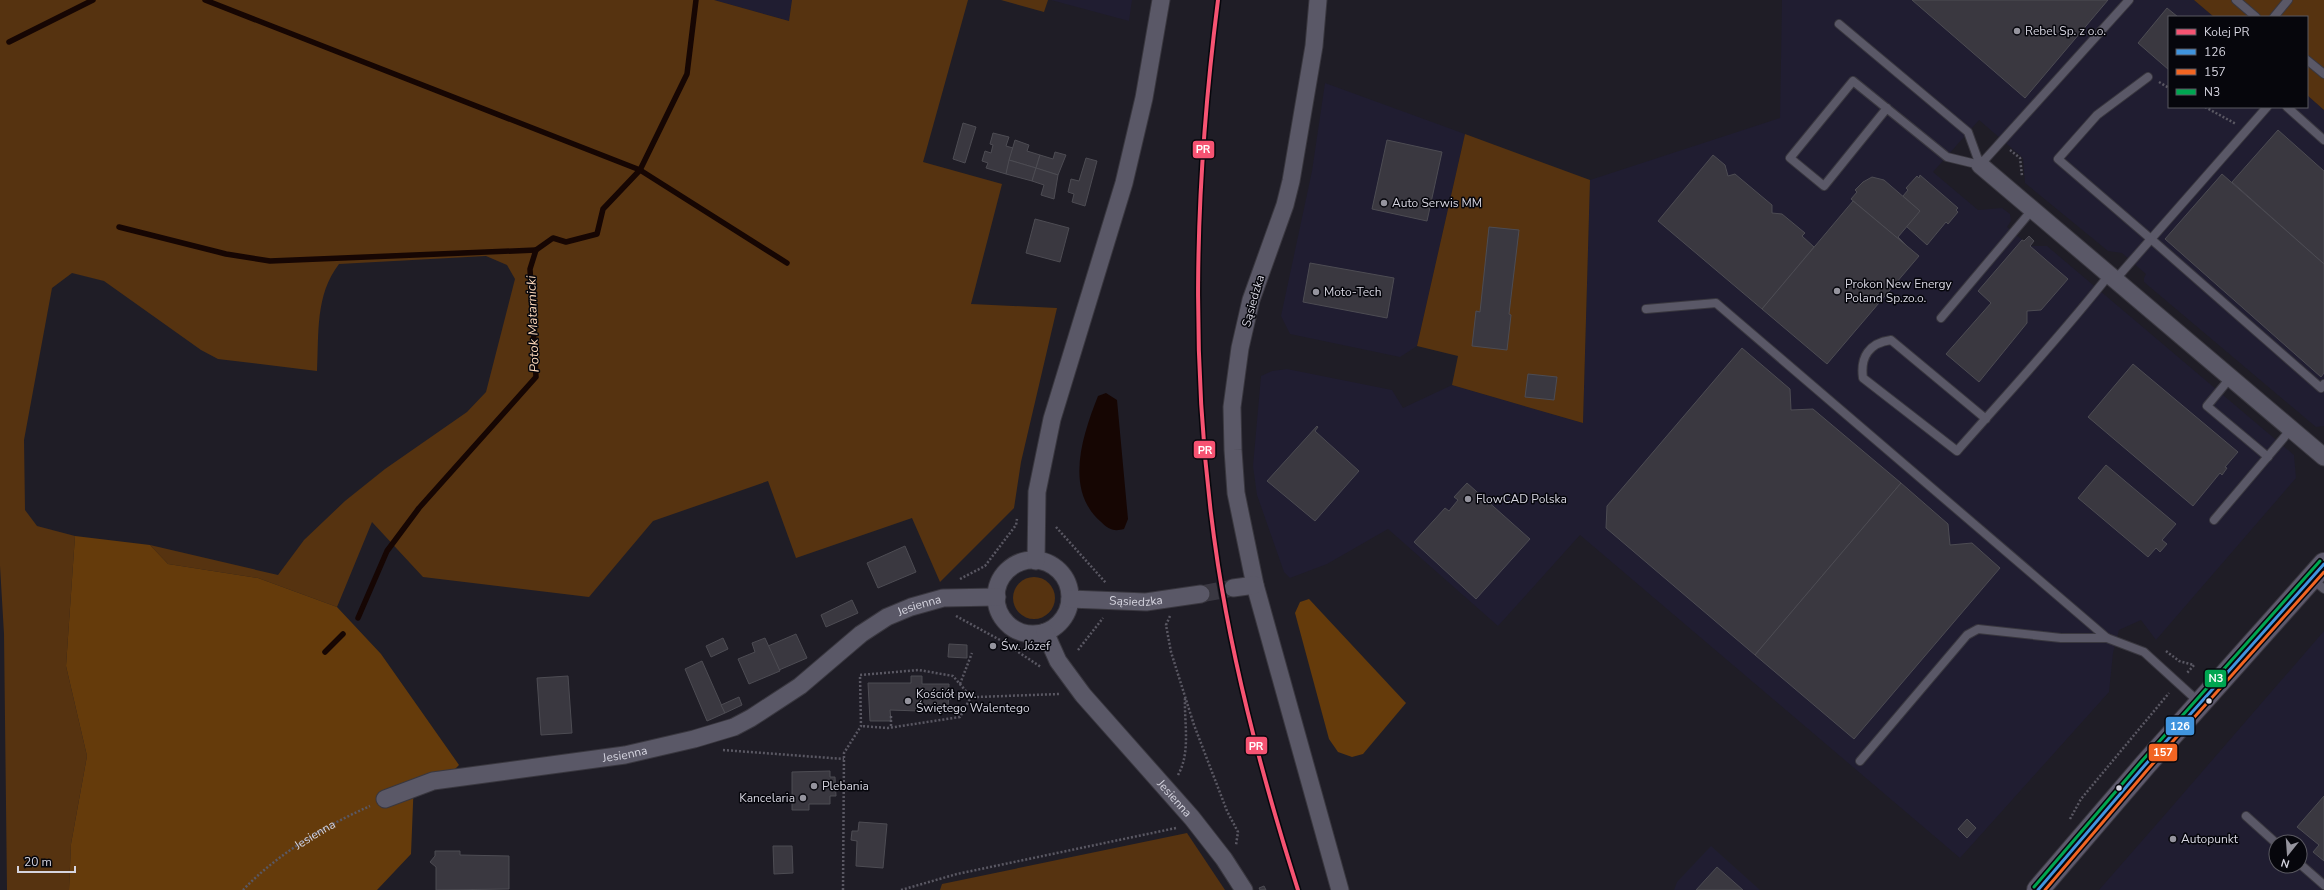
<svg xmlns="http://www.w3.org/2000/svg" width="2324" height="890" font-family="'Nunito Sans',sans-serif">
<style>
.built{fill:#201d31;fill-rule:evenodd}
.green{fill:#563310}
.forest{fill:#653b0b}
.water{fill:#160603}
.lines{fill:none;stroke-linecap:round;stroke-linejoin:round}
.stream{stroke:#160603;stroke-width:5.5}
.building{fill:#3a3840;stroke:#4d4c53}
.minor-tunnel{stroke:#3a3842;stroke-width:17;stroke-dasharray:17 8;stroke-linecap:butt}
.service-casing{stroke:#39373f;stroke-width:10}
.minor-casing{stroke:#39373f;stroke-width:19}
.secondary-casing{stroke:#39373f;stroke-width:24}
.path{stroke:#5a5863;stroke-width:2.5;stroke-dasharray:2 2;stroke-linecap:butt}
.service{stroke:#5a5867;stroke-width:8}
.minor{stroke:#5a5867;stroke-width:17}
.secondary{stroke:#5d596c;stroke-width:22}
.bus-1-casing{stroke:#06060c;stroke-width:6}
.bus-2-casing{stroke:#06060c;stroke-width:6}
.bus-3-casing{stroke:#06060c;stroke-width:6}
.bus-1{stroke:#4094de;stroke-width:3}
.bus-2{stroke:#f26522;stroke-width:3}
.bus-3{stroke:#00a651;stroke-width:3}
.rail-1-casing{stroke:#06060c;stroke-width:7}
.rail-1{stroke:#f65372;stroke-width:4}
.poi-dot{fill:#95949e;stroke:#06060c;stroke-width:1.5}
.bus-dot{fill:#d5d4df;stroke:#06060c;stroke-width:1.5}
.labels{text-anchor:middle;stroke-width:3;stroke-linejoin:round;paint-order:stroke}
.poi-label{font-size:12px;fill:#d5d4df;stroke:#06060c;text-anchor:start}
.street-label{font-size:12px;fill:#d5d4df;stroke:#06060c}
.water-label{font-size:13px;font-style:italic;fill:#fed9ba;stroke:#06060c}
.line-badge{stroke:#06060c;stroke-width:1.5}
.badge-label{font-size:11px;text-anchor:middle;font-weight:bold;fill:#fff}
</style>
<rect width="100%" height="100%" fill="#1f1d26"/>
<g class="built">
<polygon points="714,0 792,0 789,21"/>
<polygon points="1051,0 1132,0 1129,21"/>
<polygon points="1782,0 2194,0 2214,17 2169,17 2169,107 2307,107 2307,95 2324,110 2324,426 2316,427 2144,282 2144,278 2146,274 2131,261 2122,253 2108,251 2025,183 2023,158 1979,120 1933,172 1978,210 2002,208 2010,214 2011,221 2007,227 2020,238 2024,241 2029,236 2034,241 2031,246 2047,246 2294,455 2296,478 2156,640 2141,620 2119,630 2113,653 2109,692 1960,858 1580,535 1498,626 1388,529 1327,564 1290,578 1284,572 1257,495 1253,466 1261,376 1272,371 1287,369 1392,390 1403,408 1452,385 1583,423 1590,180 1780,118"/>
<polygon points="1325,83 1465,134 1417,346 1400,357 1290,334 1281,316 1312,171"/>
<path d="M2324,631V890H2099L2169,810ZM2276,842H2300V866H2276Z"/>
<polygon points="1711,846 1760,890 1674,890 1677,882"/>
</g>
<g class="green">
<path d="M0,0H714L789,21L792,0H968L923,162L1002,184L971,304L1057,308L1021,462L1014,508L940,582L912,518L796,558L768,481L653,521L589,597L423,577L372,522L337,607L258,578L168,564L150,545L278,575L304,540L345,501L385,469L467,412L486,392L515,279L507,265L486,256L339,264C315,295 319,334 317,371L218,359L201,350L104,281L72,273L52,288L24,440L25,510L37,526L75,536L66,666L87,756L71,844L69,890H7L4,634L0,566Z"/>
<polygon points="1001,0 1048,0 1044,12"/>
<polygon points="2194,0 2324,0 2324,110 2307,95 2307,17 2214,17"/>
<polygon points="1465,134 1590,180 1583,423 1452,385 1458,356 1417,346"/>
<circle cx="1034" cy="598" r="21"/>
<polygon points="1187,833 1225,890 940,890 942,884"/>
</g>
<g class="forest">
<polygon points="75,536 150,545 168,564 258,578 337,607 381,654 459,765 450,774 414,779 411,854 377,890 69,890 71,844 87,756 66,666"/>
<polygon points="1309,599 1406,703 1363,754 1352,757 1338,752 1329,739 1295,613 1300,602"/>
</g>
<path class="water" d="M1106,393L1117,400L1128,519L1124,529C1113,532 1108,529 1100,521C1064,489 1083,434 1098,396Z"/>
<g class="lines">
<g class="stream">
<polyline points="205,0 640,170 787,263"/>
<polyline points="9,42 93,0"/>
<polyline points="119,227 226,254 270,261 536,250"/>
<polyline points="358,618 387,551 419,508 536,377 530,269 536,250 553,238 566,242 597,234 603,209 640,170 687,74 696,0"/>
<polyline points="325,652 343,634"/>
</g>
</g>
<g class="building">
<polygon points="1912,0 2108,0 2025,98"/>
<polygon points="2167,8 2178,17 2169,17 2169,70 2138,43"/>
<polygon points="963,123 976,127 965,163 953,159"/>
<polygon points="2278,130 2324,171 2324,264 2232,182"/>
<polygon points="993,133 1009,137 1006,146 1013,148 1006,174 986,168 988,163 982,161 985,151 991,153 993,145 990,144"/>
<polygon points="1015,140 1029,145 1027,151 1040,155 1036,168 1009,160"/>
<polygon points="1387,140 1442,152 1427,221 1372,209"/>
<polygon points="1055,152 1066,155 1058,175 1036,168 1040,155 1053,159"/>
<polygon points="1713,155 1725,165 1728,176 1735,174 1772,205 1772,213 1782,214 1805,233 1802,236 1814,247 1762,309 1658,221"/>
<polygon points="1086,158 1097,161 1085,206 1072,202 1074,194 1068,192 1071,179 1079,181"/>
<polygon points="1009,160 1036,168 1032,181 1006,174"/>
<polygon points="1036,168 1058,175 1054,199 1041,195 1044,185 1032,181"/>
<polygon points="2222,174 2324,264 2324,373 2321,377 2165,239"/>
<polygon points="1920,175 1958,208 1956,210 1958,212 1948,224 1946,222 1927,245 1906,226 1920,211 1903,196 1908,190 1906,188 1917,176 1919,178"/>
<polygon points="1872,177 1884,180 1920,211 1898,237 1907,246 1851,199 1857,192 1855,190 1863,182"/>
<polygon points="1853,201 1919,256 1827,364 1762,309"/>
<polygon points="1035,219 1069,228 1060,262 1026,253"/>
<polygon points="1489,227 1519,230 1509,314 1511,315 1507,350 1472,346 1476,311 1480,312"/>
<polygon points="2029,236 2034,241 2030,246 2068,279 2041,310 2027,311 2027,323 1979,382 1946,354 1991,303 1978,291 2022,240 2024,241"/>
<polygon points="1310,263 1394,278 1387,318 1303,302"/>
<polygon points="1742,348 1790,389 1791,410 1813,409 1901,483 1755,655 1606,528 1607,506"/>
<polygon points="2133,364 2238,452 2225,467 2227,468 2222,475 2220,473 2193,506 2088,417"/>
<polygon points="1528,374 1557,377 1554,400 1525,397"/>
<polygon points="1317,426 1318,427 1315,431 1359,471 1315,521 1267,481"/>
<polygon points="2106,465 2176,524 2162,540 2167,544 2160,552 2156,548 2148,557 2078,498"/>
<polygon points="1467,483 1530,539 1476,599 1414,542 1445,508 1449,511 1458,500 1454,497"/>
<polygon points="1901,483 1948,524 1950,545 1972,543 2000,568 1854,739 1755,655"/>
<polygon points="905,546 916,572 878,588 867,563"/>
<polygon points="852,600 858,613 826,627 821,615"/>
<polygon points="796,634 807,658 779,670 768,646"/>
<polygon points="723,638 728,649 711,657 706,646"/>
<polygon points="765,638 780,671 749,684 738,659 755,652 752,643"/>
<polygon points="949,644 967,645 967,658 948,657"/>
<polygon points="702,661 725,713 707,721 685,669"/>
<polygon points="568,676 572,733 541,735 537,678"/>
<polygon points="911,676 922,676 922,684 949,684 948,712 890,710 891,721 870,721 868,683 911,683"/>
<polygon points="739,697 742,705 725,713 721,705"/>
<polygon points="830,771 830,777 835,777 836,796 830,796 830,804 809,804 809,810 792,810 792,772"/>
<polygon points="2324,796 2324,861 2313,852 2319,845 2297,827"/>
<polygon points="1967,819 1976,828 1967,838 1958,829"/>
<polygon points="859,822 887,824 883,868 856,866 857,841 851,840 852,831 858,831"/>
<polygon points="773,846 792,846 793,873 774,874"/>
<polygon points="435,851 460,851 460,855 509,856 509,889 436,890 436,867 430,862 435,856"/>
<polygon points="1717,867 1743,890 1696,890"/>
<polygon points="1264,886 1266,890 1260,890 1259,888"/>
</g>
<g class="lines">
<polyline class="minor-tunnel" points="1201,594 1233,588"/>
<defs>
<g id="service">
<polyline points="2236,0 2256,17"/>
<polyline points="2274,17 2288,0"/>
<polyline points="1839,24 1968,132 1980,165"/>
<polyline points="2307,60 2324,74"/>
<polyline points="2148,77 2097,115 2058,159 2151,239 2267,107"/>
<polyline points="2287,107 2324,140"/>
<polyline points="1887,108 1824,186 1790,158 1853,81 1947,157 1980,165"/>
<polyline points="1980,165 2129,0"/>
<polyline points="2115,280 2151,239 2321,388 2324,384"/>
<polyline points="1646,309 1716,303 2107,638 2144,652 2200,703"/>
<polyline points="1941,318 2032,210"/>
<polyline points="2231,377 2207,406 2268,457"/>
<path d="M1986,419L1891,340C1869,343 1860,357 1863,378L1957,451C2008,393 2061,336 2109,275"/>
<polyline points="2214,520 2292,428"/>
<polyline points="2312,579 2324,589"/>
<polyline points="1860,761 1967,635 1978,629 2061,638 2107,638"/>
<polyline points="2246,816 2276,843"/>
<polyline points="2300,864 2324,885"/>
</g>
<g id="minor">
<polyline points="1318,0 1314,46 1291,181 1285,205 1251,300 1240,348 1232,407 1233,450 1236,493 1255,585 1340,890"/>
<polyline points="1980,165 2324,457"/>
<circle cx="1033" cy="597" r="37"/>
<polyline points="1036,561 1037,492 1052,419 1124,183 1144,98 1161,0"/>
<polyline points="1233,588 1255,585"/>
<path id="s2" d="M1070,599L1146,602L1201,594"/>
<path id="s3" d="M1045,632L1058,661L1083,695L1192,818L1224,859L1244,890"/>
<path id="s4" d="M385,799L433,781L625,755L694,739L734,727L751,718L800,686L861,634L887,617L911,607L943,598L997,597"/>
</g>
<polyline id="secondary" points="2038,890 2145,765 2324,564"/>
</defs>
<use href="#service" class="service-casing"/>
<use href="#minor" class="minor-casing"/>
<use href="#secondary" class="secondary-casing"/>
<g class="path">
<polyline points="2159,82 2169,88"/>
<polyline points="2205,107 2236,124"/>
<polyline points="2010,150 2020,158 2022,176"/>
<polyline points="1056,527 1106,583"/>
<polyline points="960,579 985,566 1016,525 1017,519"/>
<polyline points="956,616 1000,640 1041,667"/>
<polyline points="1170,616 1166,625 1171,652 1194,725 1227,811 1238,832 1236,845"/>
<polyline points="1078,650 1103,618"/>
<polyline points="2166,651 2179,661 2194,665 2187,673"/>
<polyline points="960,684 972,653"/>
<polyline points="949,698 1060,694"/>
<polyline points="891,716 891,728"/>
<polyline points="723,750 844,759"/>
<path d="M1178,775C1191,752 1184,723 1185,697"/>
<polyline points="2070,819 2081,799 2169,693"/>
<path id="s1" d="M243,890C277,854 325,826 370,806"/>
<polyline points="843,890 844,753 861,726 860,675 919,670 953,676 971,697 960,717 888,728 861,726"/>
<polyline points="901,890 957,874 1176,828"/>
</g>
<use href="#service" class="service"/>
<use href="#minor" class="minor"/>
<use href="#secondary" class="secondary"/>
<defs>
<polyline id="bus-1" points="2038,890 2145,765 2324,564"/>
<polyline id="bus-2" points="2045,890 2149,768 2324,572"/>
<polyline id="bus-3" points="2034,887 2141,762 2320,561"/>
</defs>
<use href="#bus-1" class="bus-1-casing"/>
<use href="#bus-2" class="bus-2-casing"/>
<use href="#bus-3" class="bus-3-casing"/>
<use href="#bus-1" class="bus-1"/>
<use href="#bus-2" class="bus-2"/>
<use href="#bus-3" class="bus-3"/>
<defs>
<path id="rail-1" d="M1218,0C1194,189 1189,375 1218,565C1235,675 1264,783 1298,890"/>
</defs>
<use href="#rail-1" class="rail-1-casing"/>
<use href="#rail-1" class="rail-1"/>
</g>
<g class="poi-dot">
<circle cx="2017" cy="31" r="4"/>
<circle cx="1384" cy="203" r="4"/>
<circle cx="1837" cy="291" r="4"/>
<circle cx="1316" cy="292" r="4"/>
<circle cx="1468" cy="499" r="4"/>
<circle cx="993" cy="646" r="4"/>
<circle cx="908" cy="701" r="4"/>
<circle cx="814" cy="786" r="4"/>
<circle cx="803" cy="798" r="4"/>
<circle cx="2173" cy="839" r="4"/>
</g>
<g class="bus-dot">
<circle cx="2209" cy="701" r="3.5"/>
<circle cx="2119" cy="788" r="3.5"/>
</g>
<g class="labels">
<g class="poi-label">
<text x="2025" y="35">Rebel Sp. z o.o.</text>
<text x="1392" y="207">Auto Serwis MM</text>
<text x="1845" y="288">Prokon New Energy<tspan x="1845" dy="14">Poland Sp.zo.o.</tspan></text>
<text x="1324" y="296">Moto-Tech</text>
<text x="1476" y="503">FlowCAD Polska</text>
<text x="1001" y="650">Św. Józef</text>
<text x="916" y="698">Kościół pw.<tspan x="916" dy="14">Świętego Walentego</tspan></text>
<text x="822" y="790">Plebania</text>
<text x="795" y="802" text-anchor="end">Kancelaria</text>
<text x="2181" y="843">Autopunkt</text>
</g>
<g class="street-label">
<text transform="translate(1253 301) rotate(-74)" y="4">Sąsiedzka</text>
<text dy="4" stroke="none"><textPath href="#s2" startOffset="66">Sąsiedzka</textPath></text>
<text dy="4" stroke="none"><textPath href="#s4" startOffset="581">Jesienna</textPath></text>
<text dy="4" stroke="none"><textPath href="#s4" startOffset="245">Jesienna</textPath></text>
<text dy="4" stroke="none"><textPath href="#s3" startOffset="212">Jesienna</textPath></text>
<text dy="4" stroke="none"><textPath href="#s1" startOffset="91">Jesienna</textPath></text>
</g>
<g class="water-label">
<text transform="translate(532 324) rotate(-92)" y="5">Potok Matarnicki</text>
</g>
</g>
<g class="line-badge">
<rect x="1192" y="140" width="23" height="19" rx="4" fill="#f65372"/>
<rect x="1193" y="440" width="23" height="19" rx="4" fill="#f65372"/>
<rect x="2204" y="669" width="23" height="19" rx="4" fill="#00a651"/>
<rect x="2165" y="716" width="30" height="20" rx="4" fill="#4094de"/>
<rect x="1245" y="736" width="23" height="19" rx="4" fill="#f65372"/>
<rect x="2148" y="743" width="30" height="19" rx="4" fill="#f26522"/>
</g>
<g class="badge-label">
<text x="1203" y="153">PR</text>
<text x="1205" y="454">PR</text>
<text x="2216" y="682">N3</text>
<text x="2180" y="730">126</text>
<text x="1256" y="750">PR</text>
<text x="2163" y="756">157</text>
</g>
<rect x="2168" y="16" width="140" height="92" fill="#06060c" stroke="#595860"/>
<rect x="2176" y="29" width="20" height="6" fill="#f65372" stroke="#595860"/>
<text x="2204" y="36" font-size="12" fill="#d5d4df">Kolej PR</text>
<rect x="2176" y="49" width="20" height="6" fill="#4094de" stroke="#595860"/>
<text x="2204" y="56" font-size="12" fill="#d5d4df">126</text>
<rect x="2176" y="69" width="20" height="6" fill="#f26522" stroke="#595860"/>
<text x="2204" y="76" font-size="12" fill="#d5d4df">157</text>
<rect x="2176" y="89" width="20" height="6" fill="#00a651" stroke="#595860"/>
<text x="2204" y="96" font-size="12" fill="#d5d4df">N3</text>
<g transform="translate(2288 854) rotate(197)"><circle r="19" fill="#06060c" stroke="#595860"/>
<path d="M0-3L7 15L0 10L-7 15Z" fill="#95949e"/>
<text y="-6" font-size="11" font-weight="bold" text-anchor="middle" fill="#d5d4df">N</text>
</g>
<path d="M18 866v6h57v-6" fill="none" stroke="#d5d4df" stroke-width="2"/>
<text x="24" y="866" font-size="12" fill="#d5d4df" stroke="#06060c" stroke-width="3" paint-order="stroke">20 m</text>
</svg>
